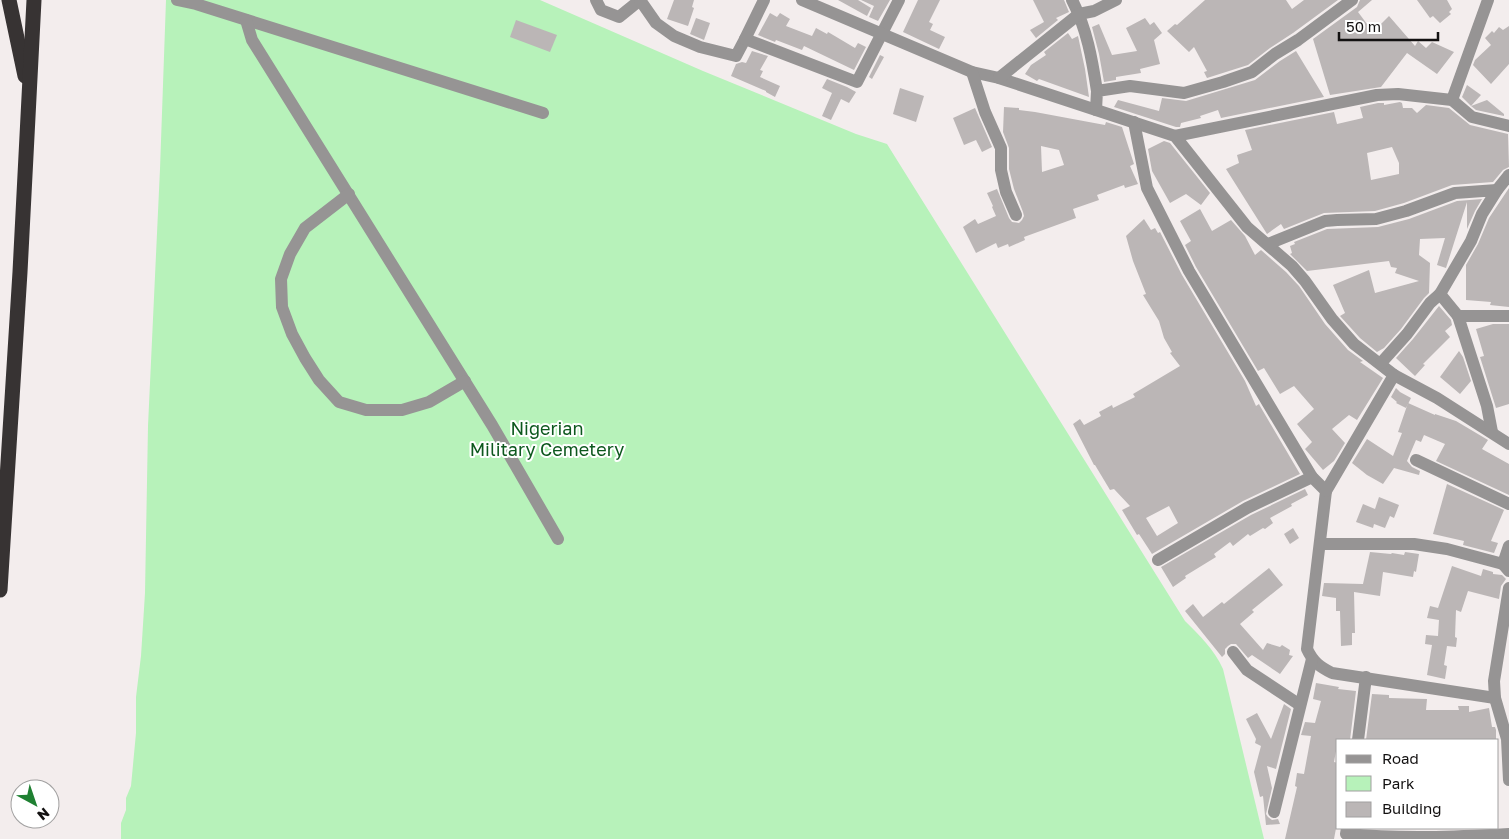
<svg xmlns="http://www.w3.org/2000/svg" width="1509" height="839" font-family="'Golos Text',sans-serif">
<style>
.green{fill:#b7f2ba}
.building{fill:#bbb6b6;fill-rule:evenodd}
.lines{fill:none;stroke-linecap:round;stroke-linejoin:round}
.minor{stroke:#969494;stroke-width:12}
.highway{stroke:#373333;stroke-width:15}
.labels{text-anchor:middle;stroke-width:4;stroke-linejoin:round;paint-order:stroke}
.park-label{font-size:18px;fill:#0d581e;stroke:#fff}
</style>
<rect width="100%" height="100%" fill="#f3eded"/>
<path class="green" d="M166,0H540L703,71L856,134L887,144L1185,621C1200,636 1214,649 1223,669L1264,839H121V823L126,810V798L131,786L136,733V697L141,656L145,593L148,426L160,169Z"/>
<g class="building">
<polygon points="674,0 694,0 692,7 694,8 688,26 667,19"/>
<polygon points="838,0 858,0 871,8 867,16"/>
<polygon points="861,0 890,0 878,21 869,17 874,6"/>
<polygon points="918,0 940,0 929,22 933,24 930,30 945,37 939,49 903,32"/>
<polygon points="1033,0 1064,0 1069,12 1056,18 1058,20 1036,38 1030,30 1044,22"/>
<polygon points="1205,0 1286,0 1292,9 1304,0 1338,0 1293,33 1270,48 1248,65 1207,78 1204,72 1207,71 1194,47 1189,52 1167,31 1175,24 1177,25"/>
<polygon points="1360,0 1372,0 1358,12 1373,32 1389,16 1415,46 1418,41 1426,48 1432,42 1454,52 1437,74 1407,53 1381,87 1330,95 1313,39 1357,7"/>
<polygon points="1417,0 1447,0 1452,9 1449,12 1451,14 1440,23 1433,16 1430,18"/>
<polygon points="770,13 777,17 780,13 790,19 786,26 812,36 816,28 827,34 828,32 855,48 858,43 866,47 854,70 804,46 802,50 776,40 775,42 758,35"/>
<polygon points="696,18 710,23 704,40 690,34"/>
<polygon points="1145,18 1150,25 1154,22 1162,33 1154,40 1160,64 1140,69 1141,73 1116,77 1116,80 1104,82 1099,54 1092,27 1099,24 1112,55 1137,51 1126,28"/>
<polygon points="516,20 557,35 550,52 510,37"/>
<polygon points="1509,26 1509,64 1491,84 1473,65 1475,60 1491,45 1485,38 1492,31 1494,33 1499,27 1503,30"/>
<polygon points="1068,33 1072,39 1078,36 1085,69 1089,97 1039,79 1037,81 1025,74 1031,65 1046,55 1044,52"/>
<polygon points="752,51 768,56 760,70 763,71 760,77 780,86 775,97 766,92 766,91 731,76 736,64 742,62 746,63"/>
<polygon points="1296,51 1324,97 1221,118 1218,110 1200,116 1201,118 1181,123 1180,127 1176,127 1114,107 1118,100 1159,111 1162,98 1186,101 1255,80 1280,61"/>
<polygon points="880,55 884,57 872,79 869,77"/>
<polygon points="827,79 847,87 856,92 849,103 841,99 831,120 822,116 832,93 822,88"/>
<polygon points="1467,85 1481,95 1471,106 1462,97"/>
<polygon points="900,88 924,96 916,122 893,114"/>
<polygon points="1487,100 1504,114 1504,116 1476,110 1471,106"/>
<path d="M1400,102L1402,103L1403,108H1412L1417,113L1426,105L1449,108L1470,125L1508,134L1509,167L1503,170L1493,182L1452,185L1404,203L1375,211L1324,213L1284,229L1281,224L1267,234L1226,169L1239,163L1237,155L1252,150L1245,130L1334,112L1337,124L1363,118L1360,107L1378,103H1384V105ZM1392,147L1399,163V174L1371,180L1367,153Z"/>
<path d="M1004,107L1019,108V110L1035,112L1105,125L1106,122L1122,127L1134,164L1130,166L1138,184L1125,188L1124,185L1097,195L1099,200L1073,209L1076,218L1024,237L1025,240L1009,247L1008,244L998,248L996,243L976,253L963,227L975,219L978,224L996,216L992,207L993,206L987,193L997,189L1009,218L1012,222L1019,223L1022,220L1024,216L1023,212L1014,189L1009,169V148L1003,132ZM1041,146L1059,150L1064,165L1042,172Z"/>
<polygon points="975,108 992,147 982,152 976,140 964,145 953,118"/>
<polygon points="1164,141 1170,143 1210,193 1201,205 1186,194 1170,203 1152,171 1148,149"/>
<polygon points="1509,188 1509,307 1490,305 1491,302 1466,300 1466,265 1478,244 1489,218"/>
<polygon points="1482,199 1475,211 1467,229 1467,202 1446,268 1437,265 1445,238 1420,239 1419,255 1430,263 1429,293 1424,298 1401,329 1384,348 1377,352 1360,338 1340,316 1345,313 1333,285 1369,270 1375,293 1419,281 1395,273 1397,268 1391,267 1389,261 1307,271 1290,254 1292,253 1290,246 1295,244 1294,242 1327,229 1378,227 1409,219 1457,201"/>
<polygon points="1200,209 1212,231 1231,220 1245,236 1255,255 1261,250 1286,272 1299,286 1325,324 1348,350 1363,361 1360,362 1383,378 1357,420 1349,415 1332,429 1345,443 1334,461 1323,470 1305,449 1312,442 1297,424 1314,409 1294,386 1280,394 1264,368 1258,371 1196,267 1185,245 1191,241 1180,221"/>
<path d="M1144,219L1151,230L1155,228L1158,233L1160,232L1182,275L1245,381L1256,406L1259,404L1260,406L1300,474L1243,501L1152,554L1139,534L1137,535L1122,510L1130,506L1114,489L1110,490L1095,465H1094L1073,424L1080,419L1084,425L1101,416L1099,412L1112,405L1113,408L1135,397L1133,394L1180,366L1170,353L1172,352L1164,338L1159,321L1143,295L1146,294L1133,261L1126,236ZM1169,506L1178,523L1157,536L1146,518Z"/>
<polygon points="1439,306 1451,320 1452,325 1445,331 1450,337 1423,364 1425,365 1415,376 1396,358 1413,339"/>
<polygon points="1509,324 1509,404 1496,408 1480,357 1484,356 1476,329 1493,324"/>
<polygon points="1459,351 1463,357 1471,381 1460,394 1440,377"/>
<polygon points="1396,388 1400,392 1411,398 1406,408 1396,403 1397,402 1391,397"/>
<polygon points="1408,403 1435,415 1435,414 1456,421 1488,440 1482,449 1509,464 1509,495 1436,461 1445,444 1424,435 1421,442 1416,440 1407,461 1412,467 1420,471 1419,475 1394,468 1383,484 1367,475 1352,463 1367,439 1393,456 1402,433 1398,432"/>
<polygon points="1447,484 1504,510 1491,541 1498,543 1494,553 1463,545 1464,541 1433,534"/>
<polygon points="1305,489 1308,495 1291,504 1292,506 1270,518 1273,523 1265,529 1263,528 1250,536 1248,534 1233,546 1230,542 1214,554 1216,557 1185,576 1186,578 1173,587 1161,567 1251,515"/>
<polygon points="1379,497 1399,505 1394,518 1390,516 1385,528 1374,524 1373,528 1356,522 1363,504 1375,509"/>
<polygon points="1293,528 1299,538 1290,544 1284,534"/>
<polygon points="1370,552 1391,554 1392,553 1404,555 1405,552 1419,554 1416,572 1414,571 1413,577 1383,572 1380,596 1354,592 1355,633 1352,633 1352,645 1341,646 1340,611 1336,611 1336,598 1322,596 1324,583 1363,584"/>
<polygon points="1452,566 1481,576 1483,569 1493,572 1493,574 1502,575 1506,579 1501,586 1499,599 1468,591 1461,612 1456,610 1455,637 1457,638 1456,647 1447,646 1444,665 1447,666 1445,679 1427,675 1432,645 1425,644 1426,635 1438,636 1439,620 1427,618 1430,606 1438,608"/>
<polygon points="1269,568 1283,585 1252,610 1254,612 1240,624 1263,650 1267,643 1280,647 1282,645 1290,650 1289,655 1293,656 1280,674 1252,655 1248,658 1236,644 1231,644 1228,646 1225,649 1225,654 1222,657 1185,611 1193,604 1203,617 1222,602 1224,604"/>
<polygon points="1316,683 1339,687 1338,689 1356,691 1350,740 1338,740 1334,762 1338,763 1338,824 1337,823 1334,839 1285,839 1297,787 1295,786 1297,773 1304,774 1311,736 1301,735 1305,722 1315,723 1321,701 1313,699"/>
<polygon points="1372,694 1389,695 1389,698 1427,699 1426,710 1459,710 1458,706 1469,706 1469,712 1489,708 1492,727 1495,727 1496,730 1496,740 1366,740"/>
<polygon points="1284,704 1291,709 1276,769 1267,766 1272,788 1266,814 1268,817 1272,820 1278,819 1280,824 1266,825 1263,796 1260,797 1254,772 1261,746 1255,743 1256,739 1246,719 1257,713 1271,739"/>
</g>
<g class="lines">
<g class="minor">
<polyline points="177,0 196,4 543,113"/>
<polyline points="596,0 601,10 619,17 640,0"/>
<polyline points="640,0 656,23 674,36 700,47 736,56 745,39 857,82 899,0"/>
<polyline points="802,0 972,72 999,78 1175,136 1247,227 1292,266 1305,281 1332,319 1354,344 1394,375 1437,398 1509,444"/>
<path d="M1072,0C1087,29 1092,59 1097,91"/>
<polyline points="246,20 252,40 492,425 558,539"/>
<polyline points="745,39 764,0"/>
<polyline points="972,72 985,112 1001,148 1001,170 1006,192 1016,215"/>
<polyline points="999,78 1079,14 1094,11 1116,0"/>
<polyline points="1452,100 1488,0"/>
<polyline points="1096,110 1097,91 1130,86 1184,93 1223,82 1252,72 1275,54 1298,40 1352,0"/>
<path d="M1134,122L1147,188L1189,271L1312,477L1326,491L1307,649C1313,662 1320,667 1332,673L1495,698"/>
<polyline points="1175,136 1377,95 1398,94 1452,100 1472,117 1509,126"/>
<polyline points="1497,190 1509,175"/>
<polyline points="349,194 305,228 290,254 281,279 282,307 292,334 305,358 319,380 339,402 366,410 402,410 429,402 465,381"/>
<polyline points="1268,244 1325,221 1337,220 1376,219 1406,211 1455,193 1497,190 1482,214 1471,241 1440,294 1430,303 1407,334 1381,363"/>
<polyline points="1440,294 1458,316"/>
<polyline points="1492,432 1487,406 1458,316 1509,316"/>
<polyline points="1416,460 1509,504"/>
<polyline points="1326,491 1394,375"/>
<polyline points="1320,544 1414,544 1447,549 1503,564"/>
<polyline points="1509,546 1503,564 1509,571"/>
<polyline points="1158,560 1247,508 1312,477"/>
<polyline points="1509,588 1494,681 1495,698 1507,739 1509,780"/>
<polyline points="1233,652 1247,670 1300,705"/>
<polyline points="1358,740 1366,677"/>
<polyline points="1274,812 1312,659"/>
<path d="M1347,828L1346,834C1401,839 1454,837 1509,834"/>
</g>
<g class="highway">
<polyline points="9,0 25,76"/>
<polyline points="0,590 20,272 34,0"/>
</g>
</g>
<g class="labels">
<g class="park-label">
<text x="547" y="435">Nigerian<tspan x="547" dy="21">Military Cemetery</tspan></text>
</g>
</g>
<rect x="1336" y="739" width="162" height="90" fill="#ffffff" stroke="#a1a0a0"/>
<rect x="1346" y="755" width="25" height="8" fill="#969494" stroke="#a1a0a0"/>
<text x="1382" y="764" font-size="15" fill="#131111">Road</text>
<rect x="1346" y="776" width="25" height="15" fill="#b7f2ba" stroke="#a1a0a0"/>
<text x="1382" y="789" font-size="15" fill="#131111">Park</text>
<rect x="1346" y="802" width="25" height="15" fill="#bbb6b6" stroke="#a1a0a0"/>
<text x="1382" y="814" font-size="15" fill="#131111">Building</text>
<g transform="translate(35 804) rotate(140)"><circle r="24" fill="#ffffff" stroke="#a1a0a0"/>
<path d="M0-4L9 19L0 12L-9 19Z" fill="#1f8032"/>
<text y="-8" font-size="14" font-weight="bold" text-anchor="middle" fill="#131111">N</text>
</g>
<path d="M1339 32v8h99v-8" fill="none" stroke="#131111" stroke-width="2.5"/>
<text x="1346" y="32" font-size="15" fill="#131111" stroke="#ffffff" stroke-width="4" paint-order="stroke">50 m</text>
</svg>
